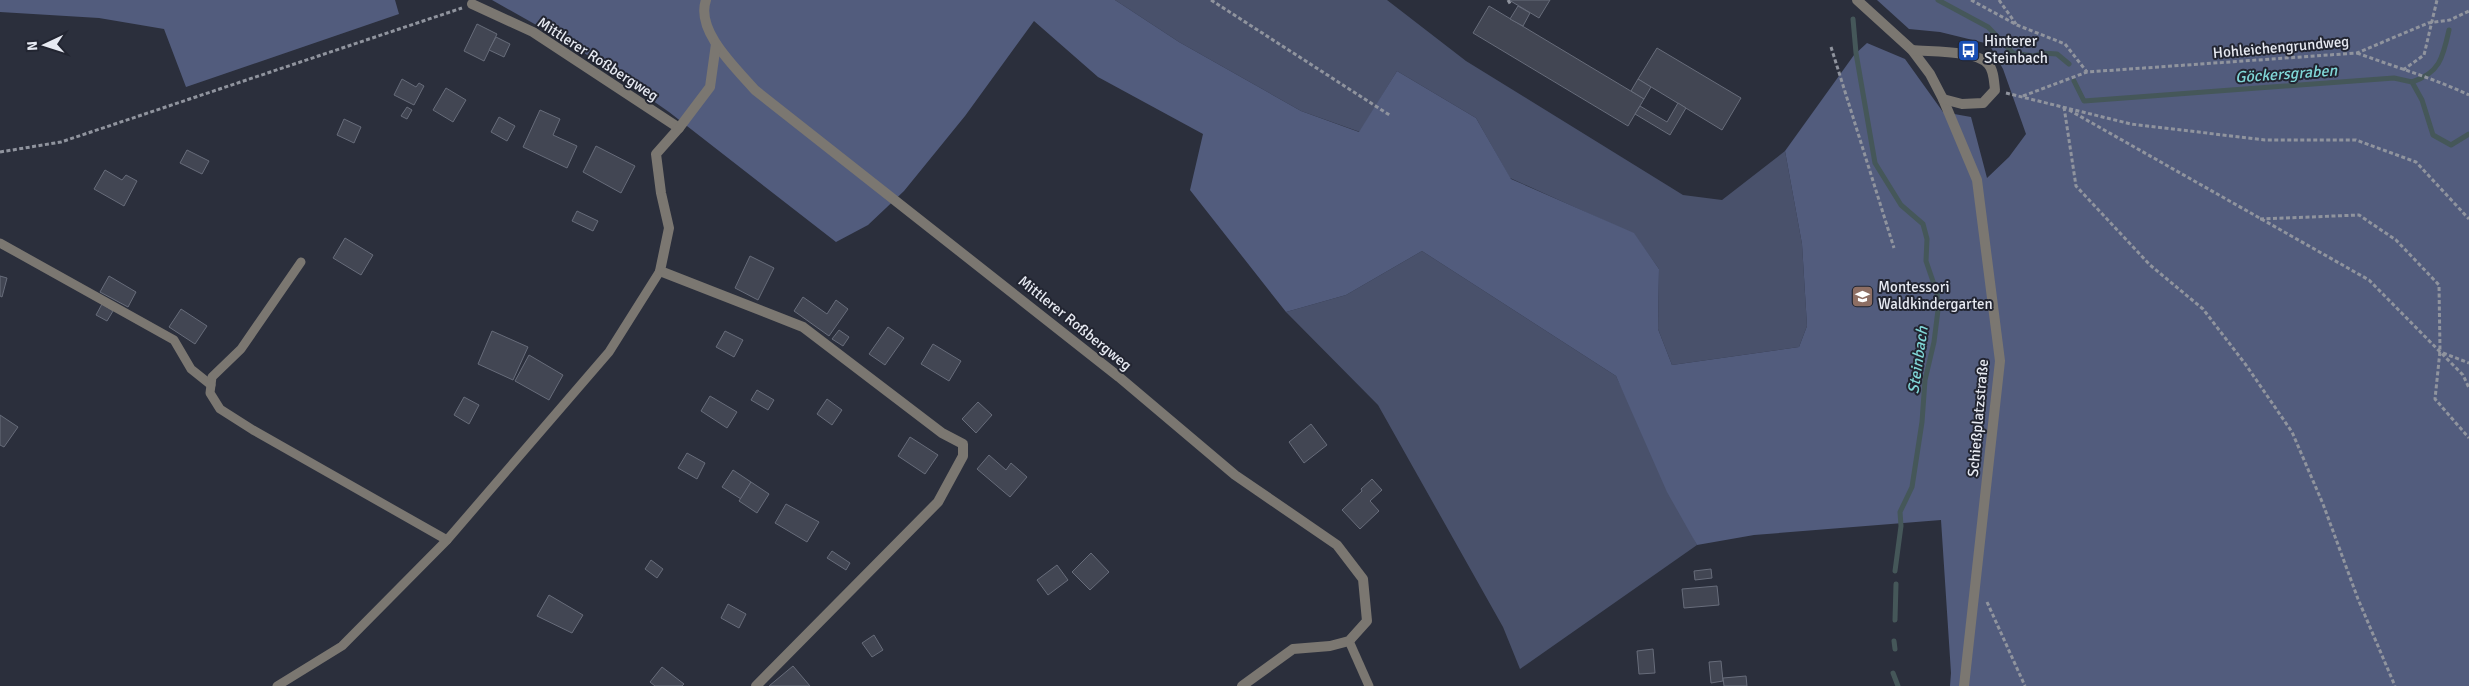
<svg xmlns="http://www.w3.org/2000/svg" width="2469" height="686" font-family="Signika,sans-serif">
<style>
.green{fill:#49516b}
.forest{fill:#525c7d}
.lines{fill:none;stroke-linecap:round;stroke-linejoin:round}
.stream{stroke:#455759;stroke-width:5}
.building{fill:#424653;stroke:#676c7a}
.path{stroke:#90949e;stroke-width:3;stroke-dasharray:4 2.5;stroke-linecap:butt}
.lane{stroke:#7b7771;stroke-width:9}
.street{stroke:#7b7771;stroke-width:10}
.labels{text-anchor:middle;stroke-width:4;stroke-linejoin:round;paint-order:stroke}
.poi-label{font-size:15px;fill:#e7eaf2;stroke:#222531;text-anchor:start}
.street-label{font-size:15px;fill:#e7eaf2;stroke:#222531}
.water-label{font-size:16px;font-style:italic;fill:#80d7d7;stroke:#222531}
</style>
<rect width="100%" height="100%" fill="#2b2f3c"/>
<g class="green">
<polygon points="1115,0 1387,0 1466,61 1683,195 1722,200 1785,151 1802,244 1807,326 1799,347 1672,365 1658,329 1659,269 1634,234 1510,178 1476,118 1397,71 1360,132 1301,111 1179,42"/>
<polygon points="1422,251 1616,376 1697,545 1520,669 1503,627 1378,405 1286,312 1346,295"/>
</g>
<g class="forest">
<polygon points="0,0 395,0 399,14 186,87 164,29 99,18 0,12"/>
<polygon points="492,0 1115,0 1179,42 1301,111 1359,132 1397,71 1476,118 1511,179 1634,233 1659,269 1658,329 1672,365 1799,347 1807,326 1802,244 1785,151 1854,55 1867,43 1905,59 1943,112 1971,117 1987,178 2009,157 2026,134 2003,69 1989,44 1940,32 1909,29 1877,0 2469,0 2469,686 1950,686 1951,673 1941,520 1754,535 1697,545 1667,492 1616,376 1422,251 1346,295 1286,312 1190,190 1203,134 1098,77 1034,21 965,116 904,191 868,225 836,242 669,112 577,48"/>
</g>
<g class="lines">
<g class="stream">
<polyline points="1938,0 1988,27 2013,53 2034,56 2042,53 2057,54 2069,64"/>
<polyline points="1853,19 1856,53 1875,163 1901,205 1923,224 1927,239 1926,261 1937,293 1938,310 1934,342 1925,380 1922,422 1912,487 1900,512 1901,526 1895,571"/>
<polyline points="2074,81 2084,101 2394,78 2412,82 2422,100 2433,135 2451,145 2469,134"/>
<path d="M2412,82C2440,73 2443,57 2449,30"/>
<polyline points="1895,620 1896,584"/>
<polyline points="1894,641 1895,649"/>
<polyline points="1893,673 1898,686"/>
</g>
</g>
<g class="building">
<polygon points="1509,0 1550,0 1539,18"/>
<polygon points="1489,6 1644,99 1628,126 1473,33"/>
<polygon points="1518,6 1530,13 1523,26 1510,19"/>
<polygon points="477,24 497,34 484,61 464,51"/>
<polygon points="496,37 510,44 504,57 489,50"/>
<polygon points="1657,48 1741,98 1722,130 1638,79"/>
<polygon points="402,79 416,87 419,83 424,86 414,105 394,95"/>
<polygon points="1638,79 1651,87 1644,99 1631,91"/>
<polygon points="446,88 466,100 453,122 433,110"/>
<polygon points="1678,103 1686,108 1670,135 1635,114 1640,106 1667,122"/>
<polygon points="407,107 412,110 407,119 401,116"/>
<polygon points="540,110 560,119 553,135 577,146 567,168 523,147"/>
<polygon points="499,117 515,126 507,141 491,132"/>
<polygon points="344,119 361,127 354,143 337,135"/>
<polygon points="596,146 635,166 621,193 583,172"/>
<polygon points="187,150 209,161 202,174 180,163"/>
<polygon points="105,170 122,180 126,175 137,181 124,206 94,189"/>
<polygon points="577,211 598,221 593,231 572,221"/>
<polygon points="345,238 373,255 361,275 333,258"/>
<polygon points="750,256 774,268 758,300 735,288"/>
<polygon points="0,276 7,278 2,297 0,296"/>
<polygon points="109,276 136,292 128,307 100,292"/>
<polygon points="803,297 827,314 836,300 848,309 829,336 794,311"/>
<polygon points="102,304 113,311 107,321 96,315"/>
<polygon points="181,309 207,326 195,344 169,327"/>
<polygon points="888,327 904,338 885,365 869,354"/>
<polygon points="839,330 849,337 843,346 832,339"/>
<polygon points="492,331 528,347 513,380 478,364"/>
<polygon points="725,331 743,340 734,357 716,347"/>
<polygon points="933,344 961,361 949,381 921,364"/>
<polygon points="529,355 563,375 549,400 515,381"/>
<polygon points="757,390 774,400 768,410 751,400"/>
<polygon points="710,396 737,412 727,428 701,411"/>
<polygon points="464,397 479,405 469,424 454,415"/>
<polygon points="827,399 842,410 832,425 817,414"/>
<polygon points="978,402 992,415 976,433 962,419"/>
<polygon points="0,415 18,427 4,447 0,445"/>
<polygon points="1311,424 1327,445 1304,463 1289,442"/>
<polygon points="910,437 938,455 925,474 898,456"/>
<polygon points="687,453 705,463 697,479 678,468"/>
<polygon points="989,455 1006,470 1011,463 1027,477 1010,497 977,469"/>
<polygon points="733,470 751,482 741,499 722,487"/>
<polygon points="1372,479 1382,490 1370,501 1379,511 1360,529 1342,510 1362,491 1361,489"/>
<polygon points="751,482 769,494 757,513 739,501"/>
<polygon points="786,504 819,522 807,542 775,523"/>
<polygon points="832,551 850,563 846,570 827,558"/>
<polygon points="1091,553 1109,572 1090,590 1072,572"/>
<polygon points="651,560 663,569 657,578 645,569"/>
<polygon points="1057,565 1068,580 1048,595 1037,580"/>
<polygon points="1711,569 1712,578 1695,580 1694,571"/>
<polygon points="1717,586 1719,605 1684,608 1682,589"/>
<polygon points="549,595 583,615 572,633 537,616"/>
<polygon points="728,604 746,614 739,628 721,618"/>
<polygon points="874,635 883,650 872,657 862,643"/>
<polygon points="1653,649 1655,673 1639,674 1637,651"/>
<polygon points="1721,661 1723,681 1711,683 1709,662"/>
<polygon points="793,666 810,686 769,686"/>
<polygon points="662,667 684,684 682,686 655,686 650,682"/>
<polygon points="1746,676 1747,686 1724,686 1723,678"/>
</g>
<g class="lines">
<g class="path">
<polyline points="1211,0 1391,116"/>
<polyline points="1508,0 1511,5"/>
<polyline points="1971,0 2017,25 2065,44 2087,72"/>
<polyline points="1999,0 2016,24"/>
<polyline points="1831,47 1894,248"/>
<path d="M2357,53C2395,67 2433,78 2469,95"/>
<polyline points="2403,70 2424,55 2437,0"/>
<polyline points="2006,93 2131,124 2265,140 2356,140 2416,162 2469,219"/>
<polyline points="2023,96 2087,72 2357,53 2428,23 2450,20 2469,11"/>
<polyline points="2064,107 2076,186 2150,265 2203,309 2246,365 2292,432 2323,504 2358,599 2395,686"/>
<polyline points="2069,110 2369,280 2463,375 2469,388"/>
<polyline points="0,152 61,142 462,8"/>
<polyline points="2260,219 2359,215 2396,240 2439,285 2440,351 2435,399 2469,438"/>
<polyline points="2443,353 2469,363"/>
<polyline points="1987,602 2025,686"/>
</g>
<g class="lane">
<polyline points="0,243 174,340 191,369 211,385"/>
<polyline points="301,262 241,349 212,377 210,393 220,409 253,430 447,540"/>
<polyline points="1349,641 1369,686"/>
<polyline points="277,686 342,646 447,540 609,352 660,271"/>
</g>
<g class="street">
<path d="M706,0C695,31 737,69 755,90L1119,377L1235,475L1337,545L1363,579L1367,621L1349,641L1330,646L1293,649L1242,686"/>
<polyline points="1857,0 1912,50 1930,74 1943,99 1977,180 2000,361 1964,686"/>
<polyline points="472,4 533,32 679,128"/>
<polyline points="716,44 710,87 679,128 656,154 661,193 669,228 660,271 803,327 942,433 963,444 963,456 938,502 756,686"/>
<path d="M1912,50C1930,52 1976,50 1988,64C1994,70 1994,82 1995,90L1983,103L1962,104L1943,99"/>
</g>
</g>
<defs>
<symbol id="bus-square" viewBox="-11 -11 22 22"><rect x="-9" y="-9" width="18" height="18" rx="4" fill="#1a4fb4" stroke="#222531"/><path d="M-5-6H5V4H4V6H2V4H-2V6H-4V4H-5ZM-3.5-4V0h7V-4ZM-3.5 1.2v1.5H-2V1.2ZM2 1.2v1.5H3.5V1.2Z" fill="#fff"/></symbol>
<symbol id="school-square" viewBox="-11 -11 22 22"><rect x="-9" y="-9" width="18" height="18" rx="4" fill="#8d6e63" stroke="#222531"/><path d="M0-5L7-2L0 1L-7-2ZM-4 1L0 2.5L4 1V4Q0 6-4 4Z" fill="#fff"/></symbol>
</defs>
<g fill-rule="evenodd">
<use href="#bus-square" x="1956" y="38" width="25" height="25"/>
<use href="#school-square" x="1850" y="284" width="25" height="25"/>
</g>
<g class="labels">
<g class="poi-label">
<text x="1984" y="46">Hinterer<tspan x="1984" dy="17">Steinbach</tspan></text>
<text x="1878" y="292">Montessori<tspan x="1878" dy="17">Waldkindergarten</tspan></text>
</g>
<g class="street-label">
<text transform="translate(2281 47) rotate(-5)" y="5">Hohleichengrundweg</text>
<text transform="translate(598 59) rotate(33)" y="5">Mittlerer Roßbergweg</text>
<text transform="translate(1075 323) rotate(39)" y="5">Mittlerer Roßbergweg</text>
<text transform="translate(1978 418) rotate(-85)" y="5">Schießplatzstraße</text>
</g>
<g class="water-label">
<text transform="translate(2286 73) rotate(-4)" y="6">Göckersgraben</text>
<text transform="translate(1917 360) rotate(-82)" y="6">Steinbach</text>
</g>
</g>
<g transform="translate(45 45) rotate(266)" stroke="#222531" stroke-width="4" paint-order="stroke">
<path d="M0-4L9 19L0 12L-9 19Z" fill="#e7eaf2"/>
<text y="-8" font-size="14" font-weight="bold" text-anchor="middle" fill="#e7eaf2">N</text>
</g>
</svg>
